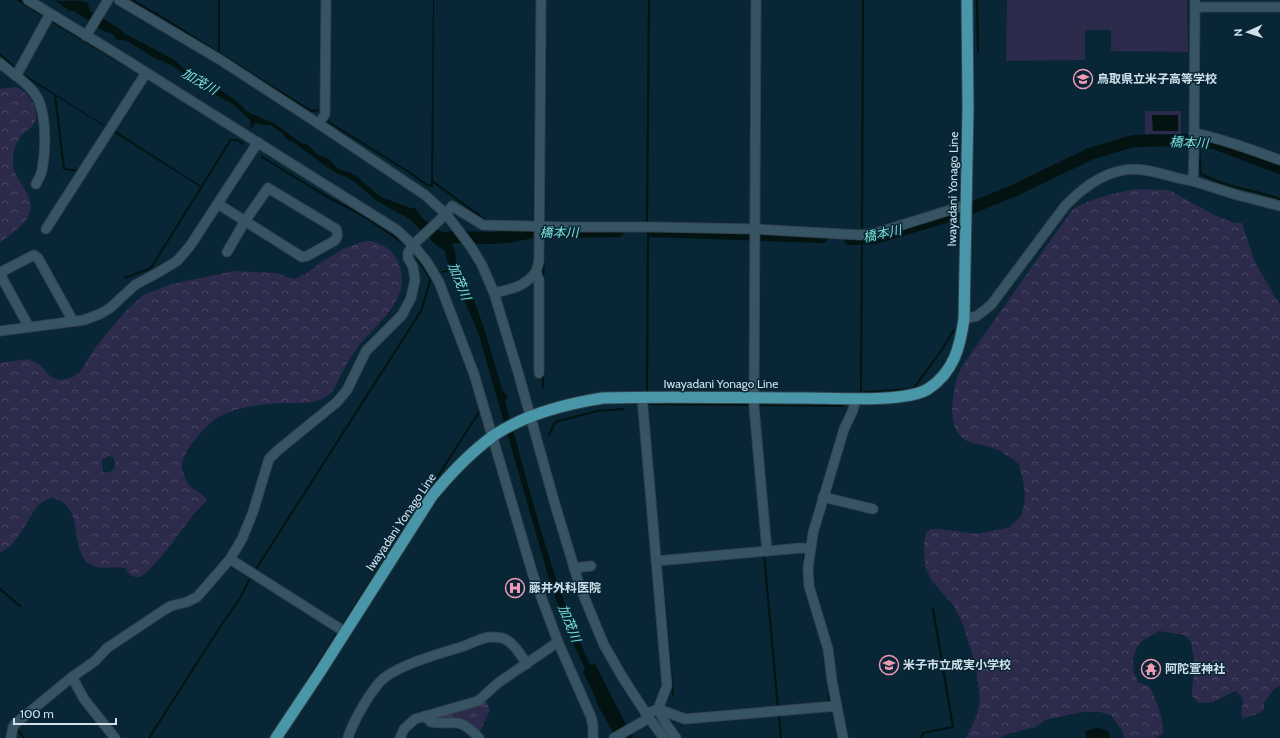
<svg xmlns="http://www.w3.org/2000/svg" width="1280" height="738" font-family="Cabin,'Noto Sans JP',sans-serif">
<style>
.grass{fill:#2d2b4b}
.forest{fill:url(#forest-crowns);fill-rule:evenodd}
.park{fill:url(#park-tufts)}
.water{fill:#021311}
.lines{fill:none;stroke-linecap:round;stroke-linejoin:round}
.stream{stroke:#021311;stroke-width:2}
.river{stroke:#021311;stroke-width:12}
.minor-casing{stroke:#32414b;stroke-width:11}
.major-casing{stroke:#32414b;stroke-width:13}
.minor{stroke:#375465;stroke-width:9}
.major{stroke:#4996a8;stroke-width:11}
.labels{text-anchor:middle;stroke-width:3;stroke-linejoin:round;paint-order:stroke}
.poi-label{font-size:12px;font-weight:bold;fill:#d0e1eb;stroke:#082635;text-anchor:start}
.street-label{font-size:12px;fill:#d0e1eb;stroke:#082635}
.water-label{font-size:13px;font-style:italic;fill:#7de1d4;stroke:#082635}
</style>
<defs>
<pattern id="forest-crowns" width="20" height="18" patternUnits="userSpaceOnUse"><rect width="20" height="18" fill="#2d2b4b"/><path d="M2 6a3 3 0 1 1 6 0M12 15a3 3 0 1 1 6 0" fill="none" stroke="#4a4965"/></pattern>
<pattern id="park-tufts" width="24" height="20" patternUnits="userSpaceOnUse"><rect width="24" height="20" fill="#2d2b4b"/><path d="M3 7l-1-3M5 7V3M7 7l1-3M15 17l-1-3M17 17v-4M19 17l1-3" fill="none" stroke="#4a4965"/></pattern>
</defs>
<rect width="100%" height="100%" fill="#082635"/>
<g class="grass">
<polygon points="1007,0 1187,0 1188,52 1111,51 1111,30 1085,30 1085,60 1006,61"/>
<rect x="1145" y="111" width="36" height="23"/>
</g>
<g class="forest">
<path d="M16,87C28,91 42,111 34,124C32,127 28,130 25,132C18,138 14,147 13,156C9,179 36,192 30,212C26,225 9,235 0,243V89Z"/>
<path d="M1138,189L1169,190L1214,215L1234,223H1242L1253,257L1257,266L1280,305V686L1274,689L1264,703V709L1259,713L1243,719L1241,715C1243,704 1246,698 1235,691L1213,702L1199,703L1192,696V689L1195,665L1191,642L1184,635L1159,631L1142,641L1137,647L1133,659L1134,673L1138,682L1150,687C1157,703 1163,715 1163,733L1155,738H1124L1123,732L1111,715L1100,712H1084L1072,714L1045,720L1036,727L1007,734L999,738H966L977,715L980,699L976,668L964,627L954,606L932,581L925,567L924,544L926,532L931,529H939L977,534L1010,527L1021,516L1024,505L1025,495L1023,481L1019,464C1010,457 1001,450 990,447C981,444 968,444 961,437C947,424 953,391 958,375C960,369 964,364 967,359L1072,210C1092,197 1115,193 1138,189Z"/>
<path d="M370,241C383,244 392,249 398,262C415,300 374,324 355,351C348,360 343,372 337,382C336,386 334,390 331,393C320,404 303,403 288,403C268,403 229,407 213,421C206,426 200,433 194,441C189,447 181,459 182,468C183,472 186,482 189,485C194,491 201,491 207,500L193,515L166,551L147,572L140,577H135L129,574L125,568C112,565 99,572 87,562C71,547 83,517 62,502C58,500 55,497 51,498C28,503 25,543 0,552V363L28,359L39,364L50,376L56,379L61,380L73,377L80,372L91,354L106,334L125,312L143,295L172,284L234,271L277,273L290,278L295,279L309,272L320,263L343,249L362,242ZM109,456L113,457L115,463L113,470L107,473L103,472L102,464V460Z"/>
</g>
<polygon class="park" points="485,700 490,710 479,733 433,717"/>
<g class="water">
<path d="M55,0C58,0 62,2 65,1C73,0 80,0 88,3L89,9L91,12L117,27L125,34L173,59L195,79L199,78L204,74V83L211,87L217,88L231,97L242,106L246,111L263,119L274,123L301,143L308,145L317,154L329,159L337,168L355,175L379,196L410,208H415L423,219L432,224L440,231L446,233L454,248L458,270L466,279L484,328L502,389L508,397L505,401C530,490 551,581 590,665L595,664L633,738H616L596,702L597,701L583,672L585,668L572,641L552,589L478,332L447,260L445,251L435,244L418,227L408,218L377,201L355,182L347,177L338,174L323,164L293,142L286,139L283,134L271,125H262L256,123L250,129L251,121L234,105L194,83L175,67L151,56L129,42L124,40H117L114,35L102,30L74,11H69Z"/>
<polygon points="433,0 434,0 433,187 431,187"/>
<polygon points="0,53 22,73 107,127 107,128 16,71 0,56"/>
<polygon points="1152,115 1178,115 1178,131 1153,131"/>
<polygon points="114,130 201,186 230,139 237,139 244,143 243,145 237,141 231,141 202,188 113,132"/>
<path d="M1098,728C1105,729 1110,731 1110,738H1086L1085,731Z"/>
</g>
<g class="lines">
<g class="stream">
<polyline points="18,0 40,14"/>
<polyline points="132,0 165,19 311,111 321,110"/>
<polyline points="977,0 978,51"/>
<polyline points="1200,0 1200,2"/>
<polyline points="51,21 138,73"/>
<polyline points="219,52 219,0"/>
<polyline points="545,73 545,29"/>
<polyline points="55,95 64,169 80,171"/>
<polyline points="327,116 327,121 409,172 427,185 432,186 432,185"/>
<path d="M1199,148L1201,174C1225,187 1254,190 1280,199"/>
<polyline points="262,157 329,198 362,215 402,242"/>
<polyline points="432,181 484,219"/>
<polyline points="544,191 544,143"/>
<polyline points="647,223 649,0"/>
<polyline points="648,231 647,392 649,392"/>
<polyline points="862,232 863,0"/>
<polyline points="416,257 431,279"/>
<polyline points="442,272 453,269"/>
<polyline points="125,278 151,268 202,186"/>
<polyline points="543,283 544,240"/>
<polyline points="543,387 543,374"/>
<polyline points="855,393 913,389 939,354 954,330"/>
<polyline points="861,393 862,239"/>
<polyline points="649,404 750,405 750,407"/>
<polyline points="756,405 843,406"/>
<polyline points="842,424 846,413"/>
<polyline points="549,435 555,422 597,411 623,409"/>
<polyline points="825,477 838,433"/>
<polyline points="815,512 823,483"/>
<polyline points="806,546 808,537"/>
<polyline points="804,552 804,578"/>
<polyline points="764,554 778,708"/>
<polyline points="661,565 673,695"/>
<polyline points="254,572 421,311 430,281 433,278"/>
<polyline points="0,589 20,606"/>
<polyline points="344,623 481,409"/>
<polyline points="823,646 830,702"/>
<polyline points="309,678 338,632"/>
<polyline points="779,715 781,738"/>
<polyline points="16,728 24,738"/>
<polyline points="149,738 218,630 240,598 252,575"/>
<polyline points="921,738 923,733 953,727 933,609"/>
</g>
<g class="river">
<polyline points="652,231 822,237"/>
<polyline points="850,239 875,238 959,213 1013,191 1090,154 1133,141 1188,140 1214,143 1280,168"/>
<polyline points="441,241 450,237 491,238 507,237 532,232 618,231"/>
</g>
<defs>
<g id="minor">
<polyline points="28,0 115,53 397,230 413,245 427,262 439,282 474,374 533,575 558,642 591,717 593,726 593,738"/>
<polyline points="119,0 219,59 319,124 425,195 446,214 471,247 482,265 494,293 518,372 554,501 580,587 604,645 623,678 649,718 664,738"/>
<polyline points="756,0 754,407 767,551"/>
<polyline points="1195,0 1194,153 1193,181 1237,195 1280,206"/>
<polyline points="1195,7 1280,7"/>
<polyline points="86,36 108,0"/>
<path d="M0,63C11,73 26,81 35,94C47,111 46,150 42,170C41,175 38,180 36,184"/>
<polyline points="16,76 50,14"/>
<polyline points="319,124 325,114 326,0"/>
<path d="M1194,133C1224,139 1252,150 1280,160"/>
<path d="M218,204L302,257L307,256L334,241C338,238 338,233 336,229L268,188L245,221L227,252"/>
<polyline points="46,229 146,73"/>
<path d="M494,293C512,289 524,287 536,272"/>
<path d="M964,319L977,316L991,305L1065,206C1085,185 1113,165 1144,170C1160,172 1176,179 1193,181"/>
<polyline points="29,327 2,278 2,274 3,271 34,255 38,258 73,321"/>
<polyline points="0,331 84,320 100,314 110,308 135,285 159,272 177,261 190,246 258,142"/>
<polyline points="539,373 539,280 536,272 539,261 541,0"/>
<polyline points="642,397 667,686 658,709 646,714"/>
<polyline points="823,497 873,509"/>
<polyline points="230,559 345,632"/>
<polyline points="656,561 801,548 810,549"/>
<polyline points="574,568 591,566"/>
<polyline points="72,677 84,699 115,738"/>
<polyline points="658,709 685,719 836,706"/>
<polyline points="658,709 666,724 676,738"/>
<path d="M425,716L431,722C457,726 457,715 479,738"/>
<polyline points="11,738 13,727 15,724 72,677 95,661 107,648 164,610 171,606 187,602 197,597 230,559 242,539 253,512 269,459 277,451 337,402 347,390 366,351 402,315 411,298 415,280 413,267 408,258 408,253 413,245 446,214 452,206 483,225 563,227 653,227 755,229 860,235 876,233 966,205"/>
<path d="M348,738C352,723 372,688 384,678C404,663 439,654 464,646C472,643 481,638 490,637C494,637 500,637 505,639C515,644 521,656 527,664"/>
<polyline points="400,738 404,729 415,719 478,701 498,683 558,642"/>
<polyline points="614,738 649,718"/>
<polyline points="843,738 832,681 828,649 809,586 808,568 813,533 844,429 853,410 856,398"/>
</g>
<path id="major" d="M276,738L320,672L432,496C450,474 470,453 493,436C525,414 565,404 603,398C670,396 738,398 805,398C834,398 906,403 928,389C954,372 960,347 964,319L968,108L967,0"/>
</defs>
<use href="#minor" class="minor-casing"/>
<use href="#major" class="major-casing"/>
<use href="#minor" class="minor"/>
<use href="#major" class="major"/>
</g>
<defs>
<symbol id="school-ring" viewBox="-11 -11 22 22"><circle r="9.5" fill="#082635" stroke="#f19ab3" stroke-width="1.5"/><path d="M0-5L7-2L0 1L-7-2ZM-4 1L0 2.5L4 1V4Q0 6-4 4Z" fill="#f19ab3"/></symbol>
<symbol id="hospital-ring" viewBox="-11 -11 22 22"><circle r="9.5" fill="#082635" stroke="#f19ab3" stroke-width="1.5"/><path d="M-5-5h3v3.5h4V-5h3V5h-3V1.5h-4V5h-3Z" fill="#f19ab3"/></symbol>
<symbol id="temple-ring" viewBox="-11 -11 22 22"><circle r="9.5" fill="#082635" stroke="#f19ab3" stroke-width="1.5"/><path d="M0-6L5-2H3V0L6.5 2.5H4V6H1.5V3h-3V6H-4V2.5H-6.5L-3 0V-2H-5Z" fill="#f19ab3"/></symbol>
</defs>
<g fill-rule="evenodd">
<use href="#school-ring" x="1072" y="68" width="22" height="22"/>
<use href="#hospital-ring" x="504" y="577" width="22" height="22"/>
<use href="#school-ring" x="878" y="654" width="22" height="22"/>
<use href="#temple-ring" x="1140" y="658" width="22" height="22"/>
</g>
<g class="labels">
<g class="poi-label">
<text x="1097" y="83">鳥取県立米子高等学校</text>
<text x="529" y="592">藤井外科医院</text>
<text x="903" y="669">米子市立成実小学校</text>
<text x="1165" y="673">阿陀萱神社</text>
</g>
<g class="street-label">
<text transform="translate(953 189) rotate(-89)" y="4">Iwayadani Yonago Line</text>
<text x="721" y="388">Iwayadani Yonago Line</text>
<text transform="translate(401 522) rotate(-56)" y="4">Iwayadani Yonago Line</text>
</g>
<g class="water-label">
<text transform="translate(200 81) rotate(30)" y="5">加茂川</text>
<text transform="translate(1189 142) rotate(3)" y="5">橋本川</text>
<text x="559" y="237">橋本川</text>
<text transform="translate(882 233) rotate(-12)" y="5">橋本川</text>
<text transform="translate(460 281) rotate(68)" y="5">加茂川</text>
<text transform="translate(570 623) rotate(68)" y="5">加茂川</text>
</g>
</g>
<g transform="translate(1248 32) rotate(267)" stroke="#082635" stroke-width="3" paint-order="stroke">
<path d="M0-3L7 15L0 10L-7 15Z" fill="#d0e1eb"/>
<text y="-6" font-size="11" font-weight="bold" text-anchor="middle" fill="#d0e1eb">N</text>
</g>
<path d="M14 718v6h102v-6" fill="none" stroke="#d0e1eb" stroke-width="2"/>
<text x="20" y="718" font-size="12" fill="#d0e1eb" stroke="#082635" stroke-width="3" paint-order="stroke">100 m</text>
</svg>
